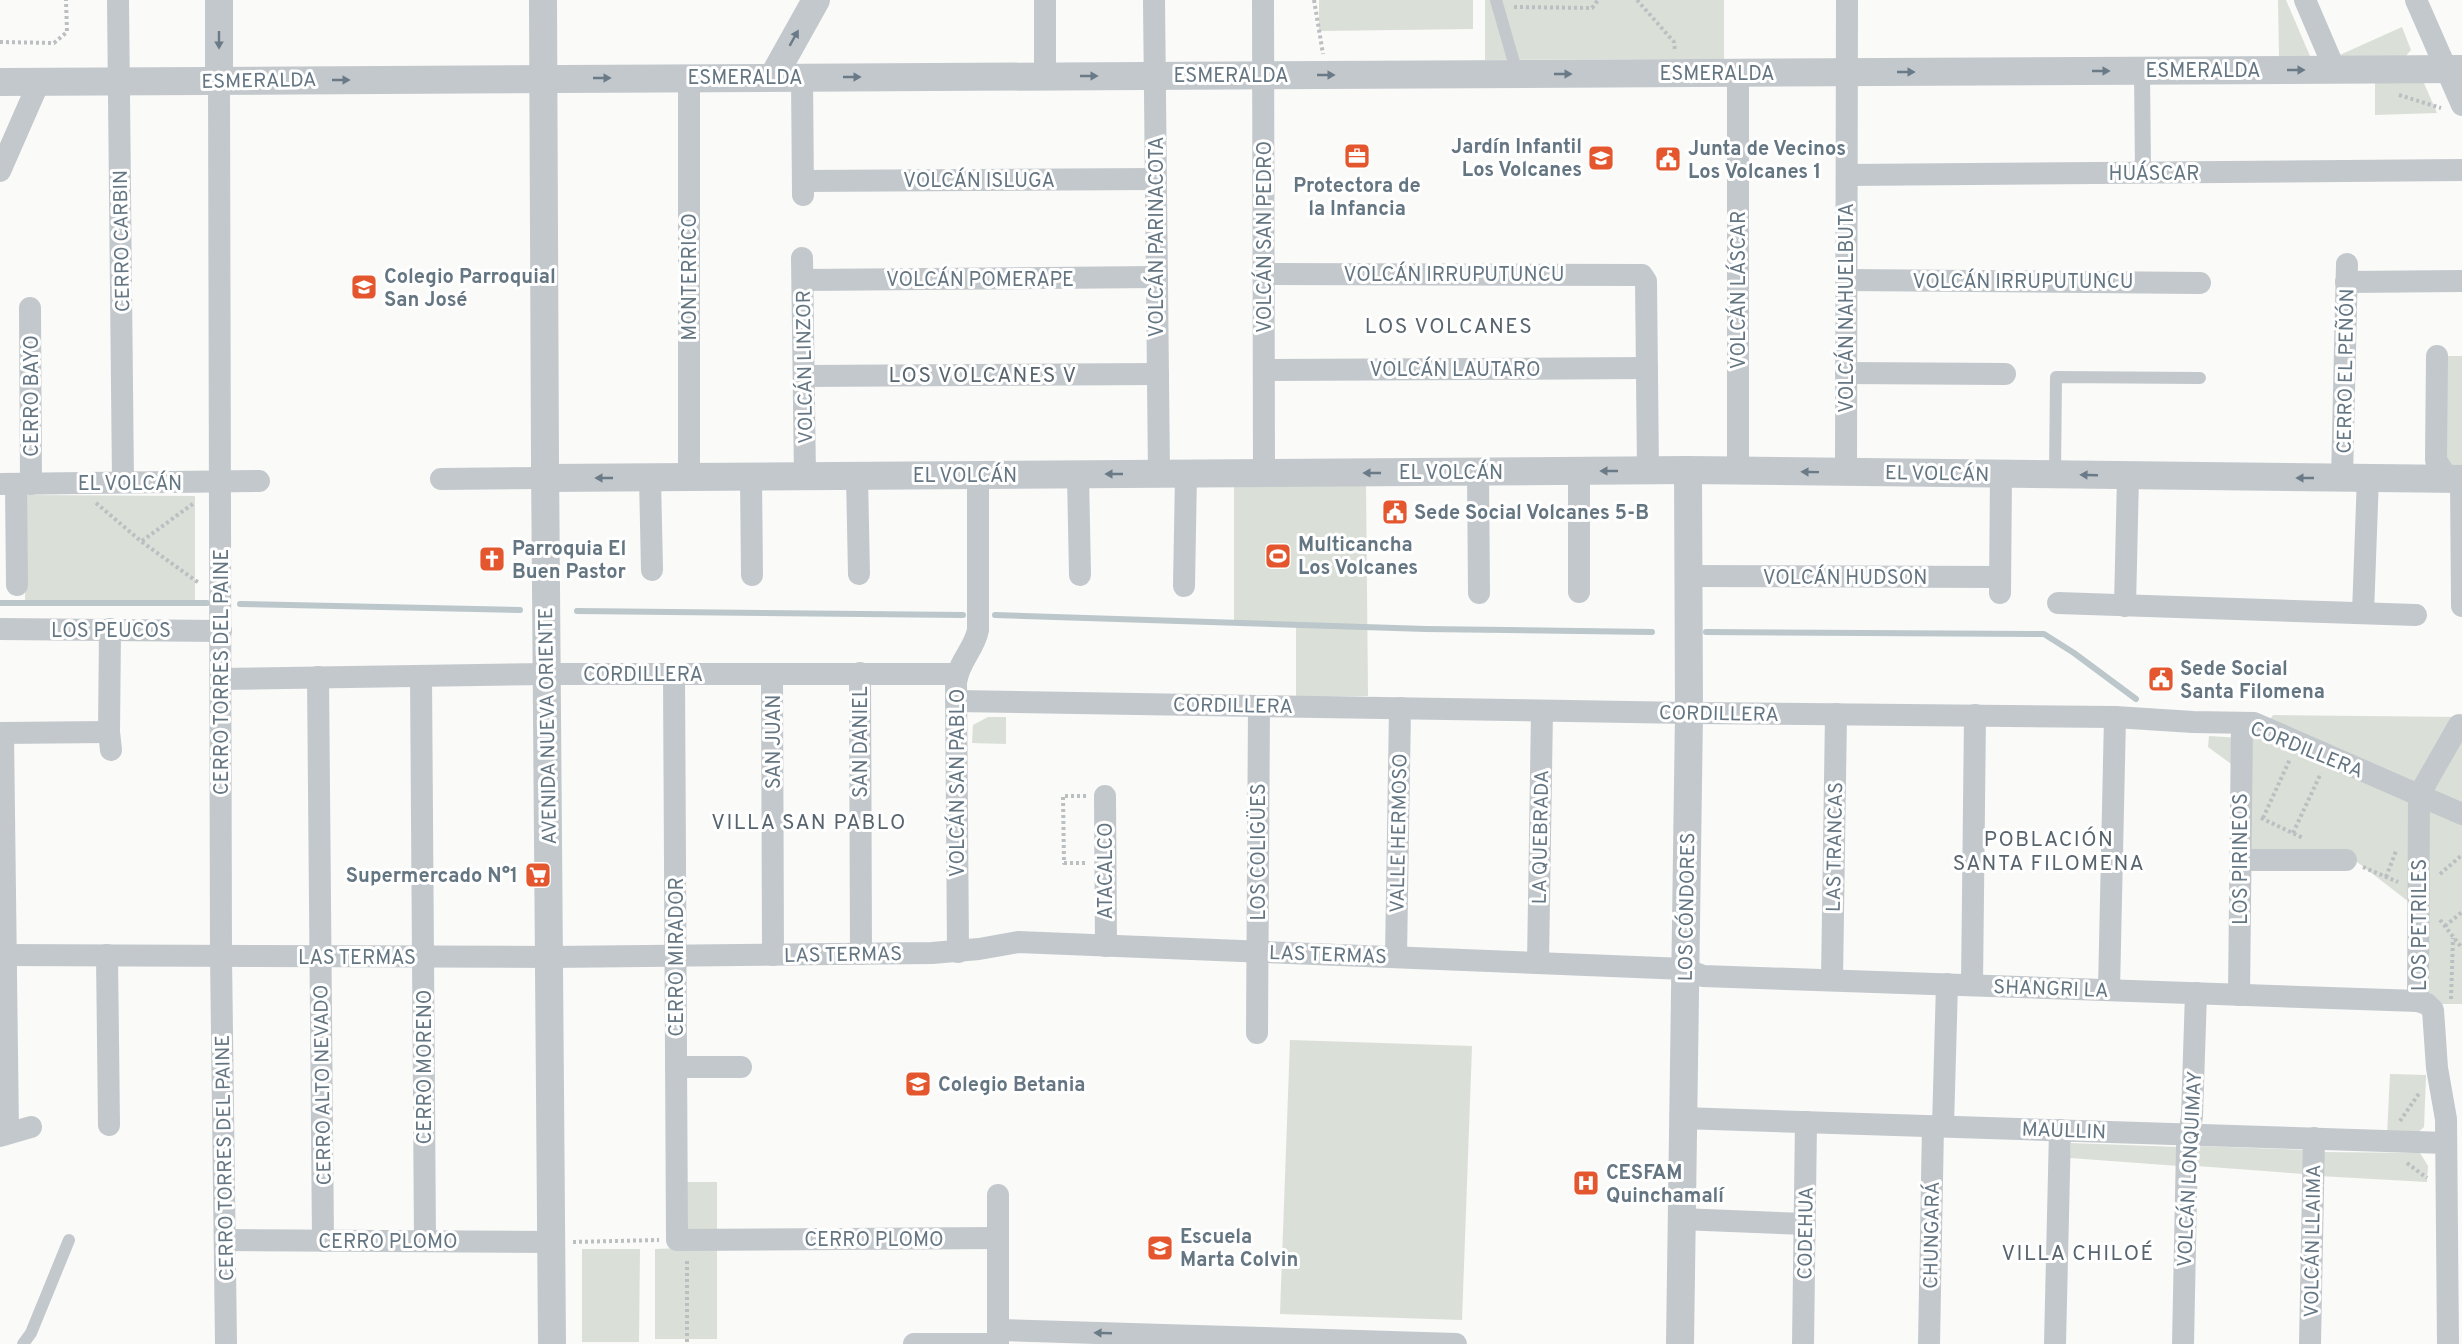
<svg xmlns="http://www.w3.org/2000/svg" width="2462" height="1344" font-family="Overpass,sans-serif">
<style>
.green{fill:#dadfd7}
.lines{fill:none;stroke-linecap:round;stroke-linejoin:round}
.stream{stroke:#bbc7cb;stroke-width:6}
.path{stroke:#bbbfc2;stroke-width:4;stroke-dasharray:3 3;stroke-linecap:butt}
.service{stroke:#c3c8cc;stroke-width:12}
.pedestrian{stroke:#c3c8cc;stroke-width:16}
.minor{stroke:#c3c8cc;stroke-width:22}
.tertiary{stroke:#c3c8cc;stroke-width:28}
.oneway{fill:#6a7a87}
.labels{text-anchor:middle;stroke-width:6;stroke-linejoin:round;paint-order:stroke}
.street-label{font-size:20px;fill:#657683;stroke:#fff}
.poi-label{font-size:20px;font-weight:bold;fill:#657683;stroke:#fff;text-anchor:start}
.neighbourhood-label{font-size:21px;letter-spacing:1.5px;fill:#57646e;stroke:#fff}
</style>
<rect width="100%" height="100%" fill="#fafaf8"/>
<g class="green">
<polygon points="1319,0 1473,0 1473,29 1319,31"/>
<polygon points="1485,0 1724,0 1724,59 1485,60"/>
<polygon points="2278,0 2286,0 2310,56 2279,56"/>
<polygon points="2402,27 2411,50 2404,58 2333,58"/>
<polygon points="2423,81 2437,113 2375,115 2375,82"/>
<polygon points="2445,356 2462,356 2462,465 2444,466"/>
<polygon points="1366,485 1368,696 1296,697 1296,622 1234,622 1234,486"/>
<polygon points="27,495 195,496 195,601 25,600"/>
<polygon points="2273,715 2462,717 2462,1004 2435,1004 2424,992 2426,915 2348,855 2247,852 2249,777 2208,747 2209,736 2257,739"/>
<polygon points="988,717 1006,717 1006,744 972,743 973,725"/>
<polygon points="1290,1040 1472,1046 1462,1320 1280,1314"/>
<polygon points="2390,1074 2426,1075 2424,1127 2414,1136 2387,1135"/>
<polygon points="2071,1143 2179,1147 2179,1166 2070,1158"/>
<polygon points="2198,1146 2305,1150 2304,1174 2197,1166"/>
<polygon points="2319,1152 2420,1153 2428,1166 2427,1182 2319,1176"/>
<polygon points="683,1182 717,1182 717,1339 655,1339 655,1249 683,1248"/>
<polygon points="582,1249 640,1249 639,1342 582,1342"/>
</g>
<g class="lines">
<g class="stream">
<polyline points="0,603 207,603"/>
<polyline points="240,604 520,610"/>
<polyline points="577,611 963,615"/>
<polyline points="995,615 1426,629 1652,632"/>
<polyline points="1706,632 2044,634 2074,653 2136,699"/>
</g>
<g class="path">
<polyline points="1314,0 1323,54"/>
<polyline points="1637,0 1674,42 1675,51"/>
<polyline points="1514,7 1592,8 1598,0"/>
<polyline points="0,42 54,43 67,32 66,0"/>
<polyline points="2399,95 2441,108"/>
<polyline points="96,503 142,542 199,583"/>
<polyline points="142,541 194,503"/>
<polyline points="1317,551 1370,542"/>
<polyline points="1086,796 1063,796 1064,863 1087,863"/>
<polyline points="2261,818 2303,838"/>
<polyline points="2263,818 2290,759"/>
<polyline points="2293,833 2321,773"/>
<polyline points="2363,867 2398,882"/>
<polyline points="2440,874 2462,855"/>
<polyline points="2386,877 2396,851"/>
<polyline points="2440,920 2462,948"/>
<polyline points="2445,926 2462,912"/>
<polyline points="2451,999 2453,938"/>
<polyline points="2400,1121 2420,1092"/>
<polyline points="2407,1163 2427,1178"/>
<polyline points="573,1242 659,1240"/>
<polyline points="687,1261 687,1344"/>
</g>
<g class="service">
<polyline points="1496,0 1517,73"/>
<polyline points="2055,474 2056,377 2200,378"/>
<polyline points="23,1344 31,1333 69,1240"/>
</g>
<polyline class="pedestrian" points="2142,71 2143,173"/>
<g class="minor">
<polyline points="118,0 123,482"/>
<polyline points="1045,0 1045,76"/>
<polyline points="1154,0 1159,474"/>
<polyline points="1263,0 1264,474"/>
<polyline points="2305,0 2335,70"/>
<polyline points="2416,0 2462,105"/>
<polyline points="1738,73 1738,471"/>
<polyline points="689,77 689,477"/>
<polyline points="802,77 803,195"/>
<polyline points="219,81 221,956 226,1344"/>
<polyline points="0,171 39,82"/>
<polyline points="1847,175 2462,170"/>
<polyline points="803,181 1156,179"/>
<polyline points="802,258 805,476"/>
<polyline points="1264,274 1642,275 1646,281 1648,471"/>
<polyline points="803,280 1157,277"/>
<polyline points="1847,280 2200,283"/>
<polyline points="2346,282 2462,281"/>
<polyline points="30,308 31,484"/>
<polyline points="2437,356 2436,460 2447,478"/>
<polyline points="1264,370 1647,368"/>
<polyline points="1846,373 2005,374"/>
<polyline points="804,376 1158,374"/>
<polyline points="1579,471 1579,592"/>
<polyline points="1478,472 1479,593"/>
<polyline points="1846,472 1847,0"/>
<polyline points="1078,475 1080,575"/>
<polyline points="857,476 859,574"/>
<polyline points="751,477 752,575"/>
<polyline points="650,478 652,570"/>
<polyline points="2342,478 2347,264"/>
<polyline points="441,479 545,478"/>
<polyline points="2461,479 2462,606"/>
<polyline points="0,484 259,481"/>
<polyline points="16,484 17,585"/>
<polyline points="1689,576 2000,577"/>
<polyline points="1184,586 1186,474"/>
<polyline points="2000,593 2001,474"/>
<polyline points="2058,603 2416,615"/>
<polyline points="2125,606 2128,476"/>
<polyline points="2363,613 2368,477"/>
<polyline points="0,629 221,631"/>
<polyline points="110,629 109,732 111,750"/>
<polyline points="860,673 861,954"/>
<polyline points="674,674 677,1240 998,1238"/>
<polyline points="772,674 773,955"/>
<polyline points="421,676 425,1241"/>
<polyline points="318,677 323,1241"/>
<polyline points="221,679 547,674 957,674"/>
<polyline points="956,701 1689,713 2115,717 2193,722 2254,723 2462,814"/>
<polyline points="0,733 109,732"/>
<polyline points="3,733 8,1133"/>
<polyline points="1105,796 1106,946"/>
<polyline points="2241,860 2346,860"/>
<path d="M958,952L956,683C958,662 974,650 978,630V475"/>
<polyline points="0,955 550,957 932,953 979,949 1018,942 1685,969 1703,976 2418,1001"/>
<polyline points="107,955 109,1125"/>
<polyline points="1396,957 1400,708"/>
<polyline points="1538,963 1542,711"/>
<polyline points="1832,980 1836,714"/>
<polyline points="1972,985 1975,715"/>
<polyline points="2109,990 2115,717"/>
<polyline points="2239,995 2242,723"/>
<polyline points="1257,1033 1259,706"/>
<polyline points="676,1067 741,1067"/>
<polyline points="1682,1118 2446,1143"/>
<polyline points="1943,1126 1947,984"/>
<polyline points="0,1136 31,1127"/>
<polyline points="998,1195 998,1343"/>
<polyline points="1680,1219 1805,1224"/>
<polyline points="225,1240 552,1242"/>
<polyline points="998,1330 1456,1344"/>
<polyline points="914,1344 998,1344"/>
<polyline points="1803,1344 1806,1122"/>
<polyline points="1929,1344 1933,1126"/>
<polyline points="2055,1344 2060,1130"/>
<polyline points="2183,1344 2187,1147 2192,1116 2196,993"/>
<polyline points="2310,1344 2314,1138"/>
<polyline points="2448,1344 2446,1119 2437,1068 2433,1010 2427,1004 2418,1001 2419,795 2459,725"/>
</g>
<g class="tertiary">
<polyline points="219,0 219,81"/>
<polyline points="543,0 545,462 552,1344"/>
<polyline points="773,77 816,0"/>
<polyline points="0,82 2462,69"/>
<polyline points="545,478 1688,470 2462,479"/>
<polyline points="1680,1344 1689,713 1688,470"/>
</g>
</g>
<defs><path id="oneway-solid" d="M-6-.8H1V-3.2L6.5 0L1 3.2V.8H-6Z" transform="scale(1.5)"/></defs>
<g class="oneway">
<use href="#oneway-solid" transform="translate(794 38) rotate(-61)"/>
<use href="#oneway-solid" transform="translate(219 40) rotate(90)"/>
<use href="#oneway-solid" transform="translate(2296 70)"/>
<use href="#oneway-solid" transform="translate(2101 71)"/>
<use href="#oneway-solid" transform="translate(1906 72)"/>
<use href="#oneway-solid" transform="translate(1563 74)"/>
<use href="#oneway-solid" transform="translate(1326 75)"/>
<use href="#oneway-solid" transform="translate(1089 76)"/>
<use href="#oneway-solid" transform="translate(852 77)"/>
<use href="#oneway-solid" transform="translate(602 78)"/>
<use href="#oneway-solid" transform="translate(341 80)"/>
<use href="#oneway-solid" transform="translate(1609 471) rotate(180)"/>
<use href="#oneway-solid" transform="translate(1810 472) rotate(-179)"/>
<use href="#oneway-solid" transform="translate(1372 473) rotate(180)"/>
<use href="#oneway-solid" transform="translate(1114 474) rotate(180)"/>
<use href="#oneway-solid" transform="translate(2089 475) rotate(-178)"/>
<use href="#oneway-solid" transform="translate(604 478) rotate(180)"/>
<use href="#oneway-solid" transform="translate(2305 478) rotate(-180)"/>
<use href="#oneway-solid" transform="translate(1103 1333) rotate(-178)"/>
</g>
<defs>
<symbol id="office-square" viewBox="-11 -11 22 22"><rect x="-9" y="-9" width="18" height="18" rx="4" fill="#e4572e" stroke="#fff"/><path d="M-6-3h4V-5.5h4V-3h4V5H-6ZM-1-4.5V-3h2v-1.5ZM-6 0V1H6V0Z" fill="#fff"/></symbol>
<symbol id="school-square" viewBox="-11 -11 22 22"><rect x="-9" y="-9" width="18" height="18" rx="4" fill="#e4572e" stroke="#fff"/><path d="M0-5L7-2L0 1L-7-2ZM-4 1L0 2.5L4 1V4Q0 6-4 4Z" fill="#fff"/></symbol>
<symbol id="civic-square" viewBox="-11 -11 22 22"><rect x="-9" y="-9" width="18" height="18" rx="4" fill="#e4572e" stroke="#fff"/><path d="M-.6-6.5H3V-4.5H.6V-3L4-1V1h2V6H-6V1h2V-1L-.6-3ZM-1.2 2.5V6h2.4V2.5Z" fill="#fff"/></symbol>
<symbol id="stadium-square" viewBox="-11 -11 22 22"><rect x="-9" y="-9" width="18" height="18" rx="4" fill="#e4572e" stroke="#fff"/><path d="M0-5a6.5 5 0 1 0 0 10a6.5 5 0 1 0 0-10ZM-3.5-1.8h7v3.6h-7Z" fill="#fff"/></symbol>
<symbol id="church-square" viewBox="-11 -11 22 22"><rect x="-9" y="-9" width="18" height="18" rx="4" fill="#e4572e" stroke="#fff"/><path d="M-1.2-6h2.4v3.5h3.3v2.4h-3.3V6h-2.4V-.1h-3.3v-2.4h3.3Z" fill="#fff"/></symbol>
<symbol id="supermarket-square" viewBox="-11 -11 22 22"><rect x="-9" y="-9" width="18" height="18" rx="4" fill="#e4572e" stroke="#fff"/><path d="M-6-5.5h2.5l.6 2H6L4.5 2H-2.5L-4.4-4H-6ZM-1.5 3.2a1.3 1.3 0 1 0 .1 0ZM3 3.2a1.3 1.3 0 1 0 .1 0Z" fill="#fff"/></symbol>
<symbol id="hospital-square" viewBox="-11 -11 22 22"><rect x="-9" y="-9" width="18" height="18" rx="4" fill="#e4572e" stroke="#fff"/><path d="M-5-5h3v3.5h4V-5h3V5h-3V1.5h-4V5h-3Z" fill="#fff"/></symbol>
</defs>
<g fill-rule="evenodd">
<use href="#office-square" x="1342" y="141" width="30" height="30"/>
<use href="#school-square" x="1586" y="143" width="30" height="30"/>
<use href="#civic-square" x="1653" y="144" width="30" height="30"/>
<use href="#school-square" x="349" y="272" width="30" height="30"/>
<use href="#civic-square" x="1380" y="497" width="30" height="30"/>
<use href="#stadium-square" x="1263" y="541" width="30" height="30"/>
<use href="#church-square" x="477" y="544" width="30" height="30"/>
<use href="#civic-square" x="2146" y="664" width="30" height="30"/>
<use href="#supermarket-square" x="523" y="860" width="30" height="30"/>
<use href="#school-square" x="903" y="1069" width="30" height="30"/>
<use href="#hospital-square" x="1571" y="1168" width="30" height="30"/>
<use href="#school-square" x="1145" y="1233" width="30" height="30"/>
</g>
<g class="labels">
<g class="street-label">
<text x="2203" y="77">ESMERALDA</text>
<text x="1717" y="80">ESMERALDA</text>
<text x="1231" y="82">ESMERALDA</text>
<text x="745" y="84">ESMERALDA</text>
<text transform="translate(259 80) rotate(-1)" y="7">ESMERALDA</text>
<text x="2154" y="180">HUÁSCAR</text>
<text x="979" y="187">VOLCÁN ISLUGA</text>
<text transform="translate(1156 237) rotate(-90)" y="7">VOLCÁN PARINACOTA</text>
<text transform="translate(1264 237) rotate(-90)" y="7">VOLCÁN SAN PEDRO</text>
<text transform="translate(121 241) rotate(-91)" y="7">CERRO CARBIN</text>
<text x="1454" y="281">VOLCÁN IRRUPUTUNCU</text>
<text transform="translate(689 277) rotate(-90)" y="7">MONTERRICO</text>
<text x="980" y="286">VOLCÁN POMERAPE</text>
<text x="2023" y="288">VOLCÁN IRRUPUTUNCU</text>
<text transform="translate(1738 290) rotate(-90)" y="7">VOLCÁN LÁSCAR</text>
<text transform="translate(1846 308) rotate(-90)" y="7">VOLCÁN NAHUELBUTA</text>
<text transform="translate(804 367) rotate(-91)" y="7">VOLCÁN LINZOR</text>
<text x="1455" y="376">VOLCÁN LAUTARO</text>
<text transform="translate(2345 371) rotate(-89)" y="7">CERRO EL PEÑÓN</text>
<text transform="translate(31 396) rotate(-90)" y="7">CERRO BAYO</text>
<text x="1451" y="479">EL VOLCÁN</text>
<text transform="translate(1937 473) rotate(1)" y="7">EL VOLCÁN</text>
<text x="965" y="482">EL VOLCÁN</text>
<text x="130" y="490">EL VOLCÁN</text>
<text x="1845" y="584">VOLCÁN HUDSON</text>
<text x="111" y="637">LOS PEUCOS</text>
<text transform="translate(221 672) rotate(-90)" y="7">CERRO TORRES DEL PAINE</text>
<text x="643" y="681">CORDILLERA</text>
<text transform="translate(1233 705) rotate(1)" y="7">CORDILLERA</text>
<text transform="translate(1719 713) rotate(1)" y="7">CORDILLERA</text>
<text transform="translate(547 726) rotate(-91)" y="7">AVENIDA NUEVA ORIENTE</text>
<text transform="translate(773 742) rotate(-90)" y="7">SAN JUAN</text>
<text transform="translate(860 742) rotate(-90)" y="7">SAN DANIEL</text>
<text transform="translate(2307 749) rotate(22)" y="7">CORDILLERA</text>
<text transform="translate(957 783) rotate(-90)" y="7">VOLCÁN SAN PABLO</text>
<text transform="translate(1398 833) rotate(-89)" y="7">VALLE HERMOSO</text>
<text transform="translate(1540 837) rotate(-89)" y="7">LA QUEBRADA</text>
<text transform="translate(1834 847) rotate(-89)" y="7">LAS TRANCAS</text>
<text transform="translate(1258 852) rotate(-90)" y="7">LOS COLIGÜES</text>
<text transform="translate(2240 859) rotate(-90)" y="7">LOS PIRINEOS</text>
<text transform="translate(1105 871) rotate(-90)" y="7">ATACALCO</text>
<text transform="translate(1686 907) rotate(-89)" y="7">LOS CÓNDORES</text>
<text transform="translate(2419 925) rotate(-90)" y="7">LOS PETRILES</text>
<text transform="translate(843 954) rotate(-1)" y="7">LAS TERMAS</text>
<text transform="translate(1328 954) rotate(2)" y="7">LAS TERMAS</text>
<text x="357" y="964">LAS TERMAS</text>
<text transform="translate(676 957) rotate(-90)" y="7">CERRO MIRADOR</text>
<text transform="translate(2051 988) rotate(2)" y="7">SHANGRI LA</text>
<text transform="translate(424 1067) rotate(-90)" y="7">CERRO MORENO</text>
<text transform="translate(322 1085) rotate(-91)" y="7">CERRO ALTO NEVADO</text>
<text transform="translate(2064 1130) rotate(2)" y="7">MAULLIN</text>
<text transform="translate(224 1158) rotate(-91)" y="7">CERRO TORRES DEL PAINE</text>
<text transform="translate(2189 1169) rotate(-87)" y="7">VOLCÁN LONQUIMAY</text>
<text transform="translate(1805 1233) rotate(-89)" y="7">CODEHUA</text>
<text transform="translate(1931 1235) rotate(-89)" y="7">CHUNGARÁ</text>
<text x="874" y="1246">CERRO PLOMO</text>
<text x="388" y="1248">CERRO PLOMO</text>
<text transform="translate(2312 1241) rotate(-89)" y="7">VOLCÁN LLAIMA</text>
</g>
<g class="poi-label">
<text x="1582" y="153" text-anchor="end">Jardín Infantil<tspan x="1582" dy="23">Los Volcanes</tspan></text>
<text x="1688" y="155">Junta de Vecinos<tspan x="1688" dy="23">Los Volcanes 1</tspan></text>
<text x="1357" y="192" text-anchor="middle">Protectora de<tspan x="1357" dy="23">la Infancia</tspan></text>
<text x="384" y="283">Colegio Parroquial<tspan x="384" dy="23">San José</tspan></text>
<text x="1414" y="519">Sede Social Volcanes 5-B</text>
<text x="1298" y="551">Multicancha<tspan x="1298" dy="23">Los Volcanes</tspan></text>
<text x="512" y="555">Parroquia El<tspan x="512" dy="23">Buen Pastor</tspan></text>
<text x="2180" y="675">Sede Social<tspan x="2180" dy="23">Santa Filomena</tspan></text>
<text x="518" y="882" text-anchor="end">Supermercado N°1</text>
<text x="938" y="1091">Colegio Betania</text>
<text x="1606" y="1179">CESFAM<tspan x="1606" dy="23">Quinchamalí</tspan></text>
<text x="1180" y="1243">Escuela<tspan x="1180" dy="23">Marta Colvin</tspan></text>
</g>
<g class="neighbourhood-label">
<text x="1449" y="333">LOS VOLCANES</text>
<text x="983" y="382">LOS VOLCANES V</text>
<text x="809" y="829">VILLA SAN PABLO</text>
<text x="2049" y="846">POBLACIÓN<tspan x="2049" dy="24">SANTA FILOMENA</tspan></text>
<text x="2078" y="1260">VILLA CHILOÉ</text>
</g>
</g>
</svg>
